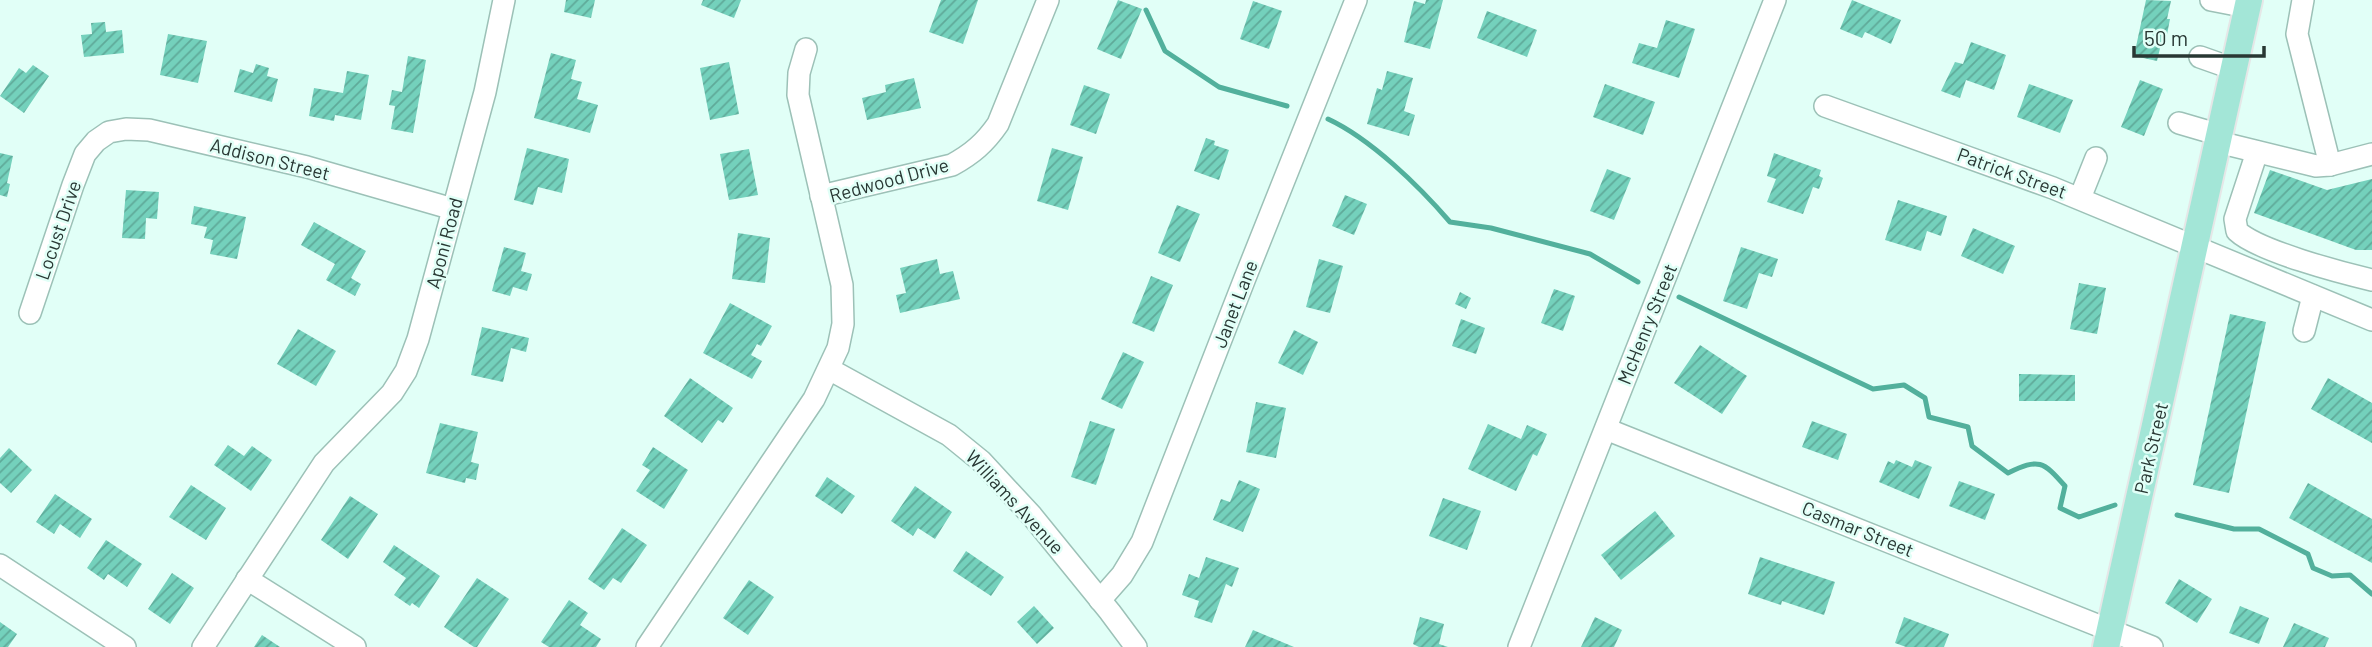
<svg xmlns="http://www.w3.org/2000/svg" width="2372" height="647" font-family="Barlow,sans-serif">
<style>
.lines{fill:none;stroke-linecap:round;stroke-linejoin:round}
.stream{stroke:#52b09c;stroke-width:5}
.building{fill:url(#building-hatch)}
.minor-casing{stroke:#9cc1b7;stroke-width:24}
.major-casing{stroke:#e5e7e7;stroke-width:30}
.minor{stroke:#fff;stroke-width:21}
.major{stroke:#a3e6d7;stroke-width:26}
.labels{text-anchor:middle;stroke-width:5;stroke-linejoin:round;paint-order:stroke}
.street-label{font-size:19px;fill:#283733;stroke:#e1fff7}
</style>
<defs>
<pattern id="building-hatch" width="6" height="6" patternUnits="userSpaceOnUse" patternTransform="scale(1.75)"><rect width="6" height="6" fill="#74d1bc"/><path d="M-1 1l2-2M0 6l6-6M5 7l2-2" fill="none" stroke="#5faa99"/></pattern>
</defs>
<rect width="100%" height="100%" fill="#e1fff7"/>
<g class="lines">
<g class="stream">
<polyline points="1146,10 1165,51 1219,87 1287,106"/>
<path d="M1328,119C1371,139 1419,186 1450,222L1491,228L1590,254L1638,282"/>
<path d="M1679,297L1873,389L1904,385L1925,398L1929,417L1968,427L1972,446L2008,473C2039,458 2043,461 2065,486L2060,508L2079,517L2115,505"/>
<polyline points="2177,515 2234,529 2259,529 2308,554 2313,568 2332,576 2350,575 2372,594"/>
</g>
</g>
<g class="building">
<polygon points="566,0 595,0 591,18 564,12"/>
<polygon points="703,0 741,0 734,18 701,5"/>
<polygon points="941,0 978,0 963,44 929,32"/>
<polygon points="1118,0 1142,9 1121,59 1097,49"/>
<polygon points="1426,0 1443,0 1430,49 1404,42 1414,1 1425,4"/>
<polygon points="1852,0 1901,20 1891,44 1865,32 1862,38 1840,29"/>
<polygon points="2146,0 2171,1 2167,19 2170,19 2165,45 2161,44 2157,61 2134,56"/>
<polygon points="1253,1 1282,11 1269,49 1240,39"/>
<polygon points="1487,11 1537,30 1527,57 1477,38"/>
<polygon points="1666,20 1695,29 1679,78 1632,63 1639,43 1657,48"/>
<polygon points="105,22 106,32 122,30 124,53 84,57 81,35 92,34 91,23"/>
<polygon points="168,34 207,41 198,83 160,75"/>
<polygon points="1971,42 2006,55 1994,90 1966,80 1960,98 1941,91 1955,62 1963,64"/>
<polygon points="551,53 576,60 571,79 582,82 577,99 598,105 590,133 534,118"/>
<polygon points="408,56 426,60 413,133 391,129 395,106 389,105 392,90 402,92"/>
<polygon points="729,62 739,114 710,120 700,68"/>
<polygon points="256,64 269,68 267,76 278,79 272,102 234,92 240,69 253,73"/>
<polygon points="33,65 49,76 24,113 0,96 19,68 26,73"/>
<polygon points="347,71 369,75 361,120 335,115 334,121 309,116 314,88 343,93"/>
<polygon points="1387,71 1413,78 1404,111 1415,115 1409,136 1367,124 1377,88 1382,90"/>
<polygon points="914,78 921,108 867,120 862,98 886,92 885,85"/>
<polygon points="2140,80 2163,89 2144,136 2121,127"/>
<polygon points="1605,84 1655,102 1643,135 1593,117"/>
<polygon points="2029,84 2073,100 2060,133 2017,117"/>
<polygon points="1084,85 1110,94 1096,134 1070,125"/>
<polygon points="1206,138 1215,141 1214,145 1229,150 1219,180 1194,171"/>
<polygon points="527,148 569,159 562,193 538,187 533,205 514,200"/>
<polygon points="1052,148 1083,157 1068,210 1037,201"/>
<polygon points="749,149 758,195 729,200 720,154"/>
<polygon points="0,153 13,156 7,183 10,184 7,197 0,195"/>
<polygon points="1774,153 1821,170 1819,176 1823,178 1819,189 1813,187 1803,214 1767,202 1776,179 1767,176"/>
<polygon points="1607,169 1631,178 1614,220 1590,211"/>
<polygon points="2270,170 2327,190 2372,179 2372,250 2356,250 2254,213"/>
<polygon points="126,190 159,192 157,219 146,218 145,239 122,238"/>
<polygon points="1345,195 1367,204 1354,235 1332,226"/>
<polygon points="1898,200 1947,216 1941,236 1927,231 1921,251 1885,240"/>
<polygon points="1177,205 1200,214 1180,262 1158,253"/>
<polygon points="194,206 246,217 237,259 210,254 213,240 204,238 207,227 191,224"/>
<polygon points="314,222 366,251 351,278 361,284 355,296 326,280 335,264 301,245"/>
<polygon points="1973,228 2015,246 2003,274 1961,256"/>
<polygon points="738,233 770,238 765,283 732,279"/>
<polygon points="504,247 526,253 521,271 532,274 527,291 513,287 510,296 492,291"/>
<polygon points="1741,247 1778,259 1772,277 1759,273 1747,309 1723,301"/>
<polygon points="937,259 940,274 953,271 960,299 900,313 896,295 906,293 900,268"/>
<polygon points="1319,259 1343,266 1330,313 1306,307"/>
<polygon points="1151,276 1173,285 1154,332 1132,323"/>
<polygon points="2079,283 2106,288 2097,334 2070,329"/>
<polygon points="1554,289 1575,296 1563,331 1541,323"/>
<polygon points="1460,292 1471,298 1466,309 1455,304"/>
<polygon points="730,303 772,326 761,346 757,344 751,355 762,361 752,379 703,353"/>
<polygon points="2230,314 2266,322 2229,493 2193,485"/>
<polygon points="1461,319 1485,328 1476,354 1452,346"/>
<polygon points="482,327 529,338 526,352 511,348 503,382 471,375"/>
<polygon points="298,329 336,351 316,386 277,364"/>
<polygon points="1294,330 1318,342 1303,375 1278,363"/>
<polygon points="1700,345 1747,376 1722,414 1674,383"/>
<polygon points="1123,352 1144,362 1122,409 1101,399"/>
<polygon points="2019,374 2075,375 2075,401 2019,401"/>
<polygon points="690,378 733,408 723,423 718,420 702,443 664,416"/>
<polygon points="2328,378 2372,403 2372,443 2311,409"/>
<polygon points="1256,402 1286,408 1276,458 1246,452"/>
<polygon points="1090,421 1115,429 1096,485 1071,477"/>
<polygon points="1812,421 1847,434 1838,460 1802,447"/>
<polygon points="440,423 478,432 471,462 479,464 476,480 466,478 465,483 426,473"/>
<polygon points="1488,424 1521,439 1527,425 1547,434 1537,456 1533,454 1516,491 1468,469"/>
<polygon points="228,445 244,456 252,446 272,460 251,491 214,465"/>
<polygon points="653,447 688,470 664,509 636,491 650,470 642,465"/>
<polygon points="9,448 32,470 11,493 0,483 0,458"/>
<polygon points="1896,460 1912,467 1915,460 1932,467 1919,499 1879,482 1888,461 1894,464"/>
<polygon points="827,477 855,496 842,514 815,496"/>
<polygon points="1239,480 1260,489 1243,532 1213,520 1221,499 1230,502"/>
<polygon points="1959,481 1995,494 1985,520 1949,506"/>
<polygon points="2308,483 2372,519 2372,563 2289,518"/>
<polygon points="191,485 226,508 206,540 169,517"/>
<polygon points="915,486 952,512 935,539 918,528 913,536 891,521"/>
<polygon points="55,494 92,519 80,538 60,524 54,534 36,522"/>
<polygon points="350,496 378,514 348,559 321,540"/>
<polygon points="1443,498 1481,511 1467,550 1429,536"/>
<polygon points="1655,511 1675,536 1621,580 1601,555"/>
<polygon points="622,528 647,545 621,583 613,578 604,590 588,579"/>
<polygon points="106,540 142,564 127,587 108,574 104,580 87,568"/>
<polygon points="394,545 440,576 419,608 412,603 410,606 394,595 406,578 383,562"/>
<polygon points="966,551 1004,577 991,596 953,571"/>
<polygon points="1206,557 1239,568 1232,587 1226,584 1212,623 1194,617 1199,601 1182,595 1189,574 1199,578"/>
<polygon points="1760,557 1835,582 1824,615 1782,601 1781,605 1748,594"/>
<polygon points="172,573 194,588 170,624 148,609"/>
<polygon points="477,578 509,599 477,647 474,647 444,627"/>
<polygon points="2179,579 2212,599 2197,623 2165,603"/>
<polygon points="749,580 774,597 748,635 723,618"/>
<polygon points="569,600 588,613 580,625 601,639 596,647 549,647 541,642"/>
<polygon points="1034,606 1054,628 1037,644 1017,622"/>
<polygon points="2240,606 2269,618 2259,644 2229,633"/>
<polygon points="1420,617 1444,624 1439,644 1448,647 1419,647 1413,644"/>
<polygon points="1595,617 1622,630 1614,647 1581,647"/>
<polygon points="1904,617 1949,634 1944,647 1906,647 1895,643"/>
<polygon points="0,622 17,634 8,647 0,647"/>
<polygon points="2294,623 2329,638 2325,647 2283,647"/>
<polygon points="1253,630 1294,647 1245,647"/>
<polygon points="262,635 280,647 254,647"/>
</g>
<g class="lines">
<defs>
<g id="minor">
<polyline points="2211,0 2247,7"/>
<polyline points="2303,0 2297,34 2330,165"/>
<polyline points="2200,57 2234,69"/>
<polyline points="1825,106 2053,188 2372,320"/>
<polyline points="2179,123 2220,135"/>
<polyline points="2218,142 2316,166 2330,165 2372,154"/>
<path d="M2257,152L2235,219L2237,231C2258,251 2342,273 2372,280"/>
<path d="M821,196L952,165C972,154 985,143 998,124L1048,0"/>
<polyline points="2080,198 2096,158"/>
<polyline points="30,313 73,185 85,154 96,141 109,132 126,129 149,130 307,167 453,209"/>
<polyline points="2304,331 2313,296"/>
<polyline points="829,369 949,435 981,461 1032,516 1110,612 1136,647"/>
<polyline points="1606,429 2152,647"/>
<polyline points="0,565 125,647"/>
<polyline points="247,579 355,647"/>
<polyline points="1100,600 1122,575 1142,542 1245,278 1356,0"/>
<polyline points="203,647 324,463 392,393 406,371 418,339 485,92 504,0"/>
<polyline points="647,647 814,399 838,348 843,324 842,285 798,95 799,73 806,49"/>
<polyline points="1519,647 1775,0"/>
</g>
<polyline id="major" points="2106,647 2249,0"/>
</defs>
<use href="#minor" class="minor-casing"/>
<use href="#major" class="major-casing"/>
<use href="#minor" class="minor"/>
<use href="#major" class="major"/>
</g>
<g class="labels">
<g class="street-label">
<text transform="translate(270 159) rotate(14)" y="7">Addison Street</text>
<text transform="translate(2012 173) rotate(20)" y="7">Patrick Street</text>
<text transform="translate(889 180) rotate(-15)" y="7">Redwood Drive</text>
<text transform="translate(58 230) rotate(-71)" y="7">Locust Drive</text>
<text transform="translate(444 243) rotate(-75)" y="7">Aponi Road</text>
<text transform="translate(1235 304) rotate(-69)" y="7">Janet Lane</text>
<text transform="translate(1647 324) rotate(-68)" y="7">McHenry Street</text>
<text transform="translate(2151 448) rotate(-77)" y="7">Park Street</text>
<text transform="translate(1015 502) rotate(47)" y="7">Williams Avenue</text>
<text transform="translate(1858 529) rotate(22)" y="7">Casmar Street</text>
</g>
</g>
<path d="M2134 46v10h130v-10" fill="none" stroke="#283733" stroke-width="3.5"/>
<text x="2144" y="46" font-size="21" fill="#283733" stroke="#e1fff7" stroke-width="5" paint-order="stroke">50 m</text>
</svg>
